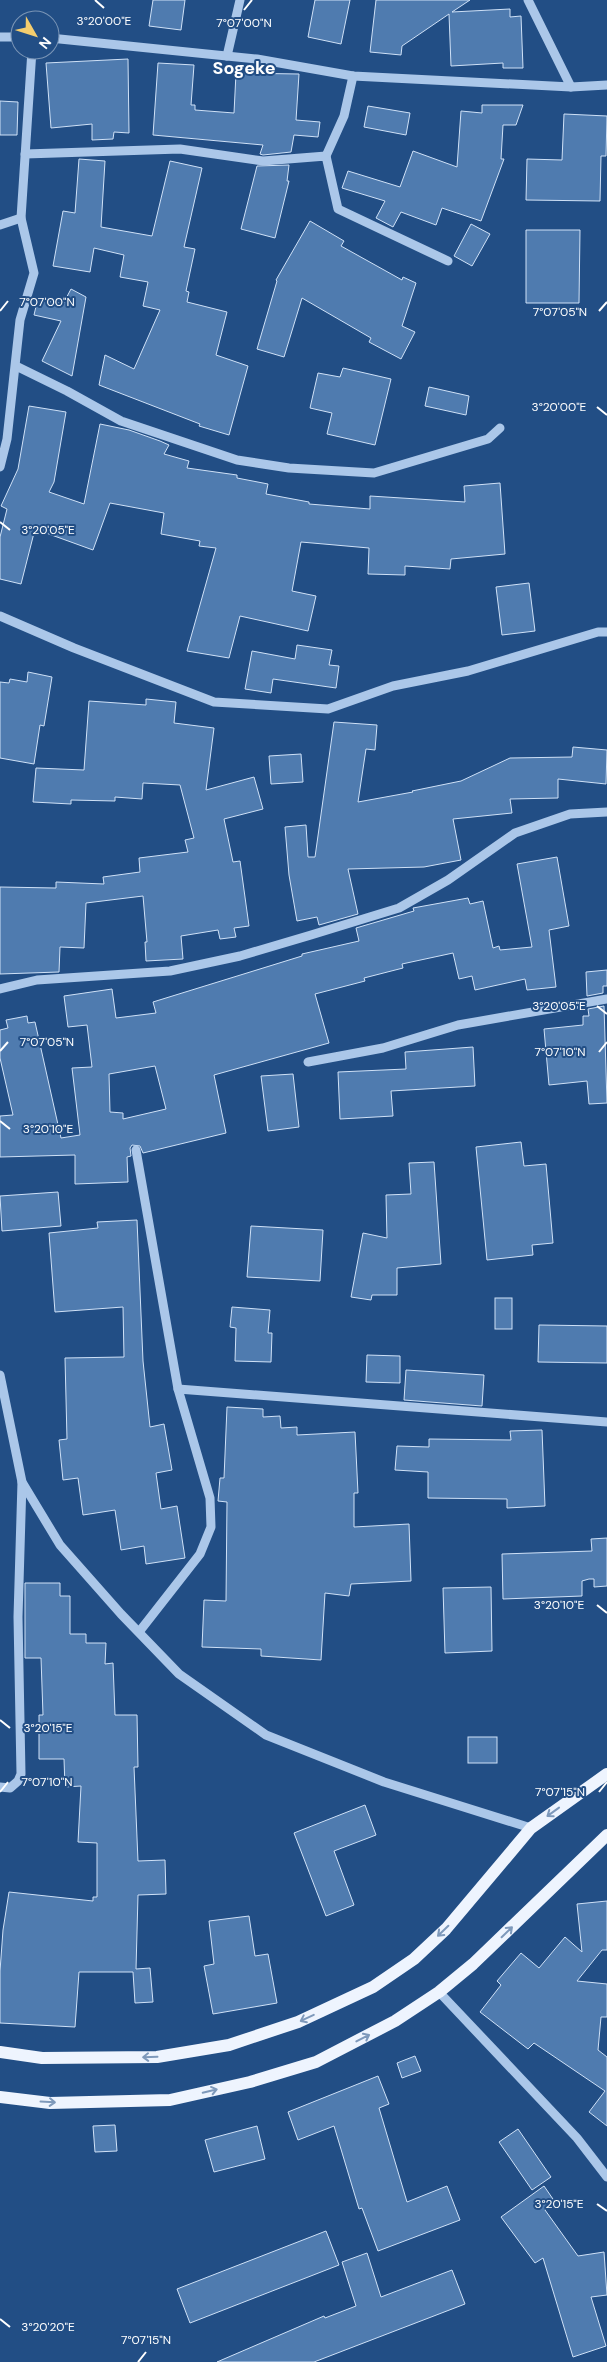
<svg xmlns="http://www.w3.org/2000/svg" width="607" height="2362" font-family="'DM Sans',sans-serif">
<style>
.building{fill:#4f7baf;stroke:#cfe1f7;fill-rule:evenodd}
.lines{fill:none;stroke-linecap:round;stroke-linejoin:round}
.minor{stroke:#abc7e9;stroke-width:9}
.major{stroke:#eef4fe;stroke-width:12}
.oneway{stroke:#7e99bb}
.ticks{fill:none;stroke:#fff;stroke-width:2}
.labels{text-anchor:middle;stroke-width:4;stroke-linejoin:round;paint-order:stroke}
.quarter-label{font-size:18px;font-weight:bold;fill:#fff;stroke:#224e85}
.ticks-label{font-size:12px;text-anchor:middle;fill:#fff;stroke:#224e85;stroke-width:4;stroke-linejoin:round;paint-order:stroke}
</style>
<rect width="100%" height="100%" fill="#224e85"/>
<g class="building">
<polygon points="153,0 185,0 181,30 149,26"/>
<polygon points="315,0 350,0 341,44 308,37"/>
<polygon points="376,0 470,0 452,12 510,9 510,17 521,16 523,68 503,68 503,63 451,66 449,14 402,46 401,55 370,52"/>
<polygon points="128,59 129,133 114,132 113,139 92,140 92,124 51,128 46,63"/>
<polygon points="158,63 194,65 191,105 195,105 195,110 234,113 236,73 299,74 296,120 320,122 318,137 294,135 291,152 263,155 260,154 263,145 153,135"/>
<polygon points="0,101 18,102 17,135 0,135"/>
<polygon points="482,105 523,105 516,125 503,125 501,159 504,159 481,221 442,208 436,225 401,212 393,227 376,218 385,201 342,188 348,171 400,187 413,151 457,167 461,111 482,113"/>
<polygon points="368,106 410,113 406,135 364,127"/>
<polygon points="564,114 607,116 606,156 601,156 600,201 526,200 527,159 562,160"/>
<polygon points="79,159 105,161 101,227 152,236 170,161 202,168 184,247 195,249 186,291 189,292 187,302 227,312 216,355 248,366 229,435 199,426 200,424 99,385 105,355 134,369 160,310 143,306 148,282 120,277 124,255 94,248 90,272 53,266 63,211 75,213"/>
<polygon points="289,165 287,181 289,181 275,238 241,229 257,166"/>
<polygon points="310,221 344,241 341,246 402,280 403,277 416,283 402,326 415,332 401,359 369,342 371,338 302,298 284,357 257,349 277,281 276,280"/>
<polygon points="471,224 490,234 472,266 454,256"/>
<polygon points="526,230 580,230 579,303 526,303"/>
<polygon points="71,289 86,297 72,376 42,361 61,321 34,315 38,298 63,304"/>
<polygon points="343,368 391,379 375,445 327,434 332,413 310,408 318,373 340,377"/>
<polygon points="429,387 469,396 466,415 425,406"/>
<polygon points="29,406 66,412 54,482 49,492 84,504 100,424 129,430 160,441 169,445 164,454 189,461 187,468 237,475 237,478 268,484 266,494 309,502 309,504 370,509 370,496 465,502 464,486 500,483 505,554 451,559 450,569 405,566 405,575 368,574 369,548 301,542 292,591 316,596 308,631 240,616 229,658 187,651 216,548 199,546 200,541 161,534 164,513 110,503 93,550 35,529 21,584 0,579 0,537 7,509 1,506 18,469"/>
<polygon points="529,583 535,631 502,635 496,587"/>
<polygon points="297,645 332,650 329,665 339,666 336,688 273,679 271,693 245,689 252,651 295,659"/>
<polygon points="28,672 52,677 44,726 40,725 34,764 0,758 0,682 9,683 10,679 27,682"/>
<polygon points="146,699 176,702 174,723 214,728 206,790 254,777 263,809 224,819 233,862 240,861 249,926 234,928 236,937 220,939 218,930 181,936 183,959 146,961 145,942 147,942 143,896 86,903 84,948 60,947 59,972 0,974 0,887 56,888 56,882 104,884 103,877 140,872 139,858 188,852 185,840 194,838 180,785 143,783 142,799 115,797 115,801 71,800 71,804 33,802 36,768 84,770 89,701 146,705"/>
<polygon points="334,722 377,725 375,750 366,749 358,802 413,792 412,791 461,781 510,758 572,757 573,747 607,750 606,784 558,779 558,798 510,799 512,813 453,819 461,860 424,867 348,869 358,914 319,925 317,917 297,921 289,875 285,827 306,825 308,857 315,857"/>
<polygon points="301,754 303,782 271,784 269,756"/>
<path d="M557,857L569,926L549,930L556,987L527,990L525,979L475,990L472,976L459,979L453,953L402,964L403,968L364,978L365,981L315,994L329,1043L214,1075L226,1133L143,1153L140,1146L132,1145L130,1148L131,1156L127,1157L128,1182L75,1184V1155L0,1157V1116L13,1115L0,1058V1030L8,1028L6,1020L27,1016L28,1023L35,1022L61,1138L80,1135L72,1068L92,1067L87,1025L68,1027L64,996L112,989L116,1018L156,1013L153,1002L302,956V954L359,941L356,928L414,911L413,908L468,898L470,904L483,901L493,948L499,946L500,950L532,947L517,864ZM155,1066L166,1109L123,1119V1113L110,1112L109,1074Z"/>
<polygon points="607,970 607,986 603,986 603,993 587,996 586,972"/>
<polygon points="604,1006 607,1103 589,1104 587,1081 549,1085 544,1029 583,1025 583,1016 589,1016 588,1009"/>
<polygon points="473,1047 475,1086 391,1091 393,1116 340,1119 338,1072 406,1069 405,1052"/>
<polygon points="293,1074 299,1127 268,1131 261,1076"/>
<polygon points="521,1142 524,1166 546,1164 553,1243 532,1245 533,1255 487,1260 476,1147"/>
<polygon points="434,1162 441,1264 397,1268 397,1295 372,1295 371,1300 351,1297 363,1233 387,1238 386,1195 411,1194 409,1163"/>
<polygon points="58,1192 61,1226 2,1231 0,1196"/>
<polygon points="137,1220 143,1361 150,1427 164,1424 172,1470 156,1473 161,1509 177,1506 185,1558 146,1564 144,1546 121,1550 115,1510 83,1515 78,1478 63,1480 59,1440 67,1439 65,1358 124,1357 123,1307 55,1312 49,1233 98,1228 97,1222"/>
<polygon points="251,1226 323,1230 320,1281 247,1277"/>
<rect x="495" y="1298" width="17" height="31"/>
<polygon points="232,1307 270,1310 268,1333 272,1333 271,1362 235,1361 236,1328 230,1327"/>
<polygon points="539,1325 607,1326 607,1363 538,1362"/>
<polygon points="367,1355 400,1356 400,1383 366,1382"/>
<polygon points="406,1370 484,1375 482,1406 404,1400"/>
<polygon points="227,1407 263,1409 263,1417 280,1416 281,1428 297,1427 297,1435 355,1432 358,1493 354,1493 354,1527 409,1524 411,1581 351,1584 349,1596 325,1593 321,1660 261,1656 261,1649 202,1647 204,1600 226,1601 227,1502 218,1501 220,1478 224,1478"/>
<polygon points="542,1430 545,1506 507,1508 507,1499 428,1498 428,1472 395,1470 397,1446 429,1447 429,1439 511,1440 510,1431"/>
<polygon points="607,1538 607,1586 594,1587 594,1579 589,1579 582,1581 582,1596 503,1599 502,1554 592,1551 591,1539"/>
<polygon points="25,1583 60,1583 60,1596 70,1596 70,1634 86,1634 86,1643 106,1643 105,1664 113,1663 115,1715 137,1715 138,1767 134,1767 138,1861 165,1860 166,1894 138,1895 136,1969 150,1968 153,2002 135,2003 133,1972 79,1972 75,2027 0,2023 0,1971 3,1930 9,1892 93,1901 93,1897 97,1897 97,1843 78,1842 81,1786 65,1787 64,1759 39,1759 39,1715 43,1715 41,1658 25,1658"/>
<polygon points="491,1587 492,1651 445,1653 443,1588"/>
<rect x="468" y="1737" width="29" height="26"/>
<polygon points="365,1805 376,1835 334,1851 354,1905 326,1916 294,1833"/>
<polygon points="607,1901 607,1950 602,1950 577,1981 607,1984 607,2017 601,2017 598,2050 607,2057 607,2126 589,2112 605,2091 534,2043 528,2049 480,2012 501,1985 497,1981 521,1953 539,1968 565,1937 582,1952 577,1904"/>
<polygon points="249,1916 255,1956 268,1954 277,2003 213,2014 204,1966 214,1964 209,1921"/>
<polygon points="415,2056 421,2071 402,2078 397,2063"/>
<polygon points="378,2076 389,2104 379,2108 407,2202 447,2186 460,2220 378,2251 362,2208 359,2209 334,2126 298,2140 288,2112"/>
<polygon points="115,2125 117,2151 95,2152 93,2126"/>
<polygon points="257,2126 265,2159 214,2172 205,2140"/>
<polygon points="518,2129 551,2177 532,2190 499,2142"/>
<polygon points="544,2186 555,2202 545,2210 578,2256 604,2252 607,2295 591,2297 606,2346 573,2357 543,2258 535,2263 501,2217"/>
<polygon points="326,2231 339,2265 190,2323 177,2289"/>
<polygon points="367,2253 381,2297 452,2270 465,2304 314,2362 217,2362 324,2316 325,2318 356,2306 342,2262"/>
</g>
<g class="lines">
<g class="minor">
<polyline points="528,0 571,87"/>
<polyline points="0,37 20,37"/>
<polyline points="50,38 257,59 353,76 571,87 607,85"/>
<polyline points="227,56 240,0"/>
<polyline points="25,154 180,149 263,161 326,156 338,209 448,261"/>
<polyline points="326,156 344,116 353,76"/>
<polyline points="0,225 21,218"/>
<polyline points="16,366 67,391 121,421 237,460 289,468 374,473 488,439 500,428"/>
<polyline points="0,467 7,439 20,320 34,273 21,218 32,50"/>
<polyline points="0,616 74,648 214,702 328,709 393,686 468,671 598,632 607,632"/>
<polyline points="0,989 37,980 170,971 240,956 311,935 399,908 448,880 515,833 570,814 607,812"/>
<polyline points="308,1062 383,1048 458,1025 607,999"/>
<polyline points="136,1150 178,1389 210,1498 211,1527 200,1554 139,1632"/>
<polyline points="0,1375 22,1482 60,1545 121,1614 179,1674 266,1735 384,1782 531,1828"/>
<polyline points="178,1389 607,1422"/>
<polyline points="0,1787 10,1788 18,1781 21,1774 18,1617 22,1482"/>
<polyline points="439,1992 577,2138 607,2177"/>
</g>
<g class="major">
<polyline points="0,2052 42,2058 157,2057 229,2045 298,2022 373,1987 414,1959 446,1929 531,1828 607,1774"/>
<polyline points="0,2097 50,2103 170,2100 250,2082 316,2062 395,2021 439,1992 473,1964 607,1835"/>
</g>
</g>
<defs><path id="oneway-shaft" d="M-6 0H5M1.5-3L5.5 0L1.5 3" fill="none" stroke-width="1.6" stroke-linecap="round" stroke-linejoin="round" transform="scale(1.25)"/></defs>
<g class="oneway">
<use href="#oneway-shaft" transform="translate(553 1812) rotate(144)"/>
<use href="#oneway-shaft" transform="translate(443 1931) rotate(136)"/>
<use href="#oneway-shaft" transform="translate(507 1932) rotate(-44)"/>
<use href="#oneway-shaft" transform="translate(307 2018) rotate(155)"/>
<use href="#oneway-shaft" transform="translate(363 2038) rotate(-27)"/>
<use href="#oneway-shaft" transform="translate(150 2057) rotate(178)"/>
<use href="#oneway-shaft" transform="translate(210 2091) rotate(-13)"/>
<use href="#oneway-shaft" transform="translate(48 2102) rotate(3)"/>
</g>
<path class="ticks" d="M95,0L104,8M244,10L252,0M0,311L8,301M599,311L607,302M597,407L607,415M0,522L10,530M597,1006L607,1014M0,1051L8,1042M599,1052L607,1042M0,1121L10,1129M597,1605L607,1613M0,1720L10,1728M0,1792L8,1782M599,1792L607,1782M597,2204L607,2211M0,2319L10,2327M138,2362L146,2352"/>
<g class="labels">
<g class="quarter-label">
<text x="244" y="74">Sogeke</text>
</g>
</g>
<g class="ticks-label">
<text x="104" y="25">3°20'00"E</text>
<text x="244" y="27">7°07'00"N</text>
<text x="47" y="306">7°07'00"N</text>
<text x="560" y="316">7°07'05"N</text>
<text x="559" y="411">3°20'00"E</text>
<text x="48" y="534">3°20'05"E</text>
<text x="559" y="1010">3°20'05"E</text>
<text x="47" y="1046">7°07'05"N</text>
<text x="560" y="1056">7°07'10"N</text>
<text x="48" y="1133">3°20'10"E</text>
<text x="559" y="1609">3°20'10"E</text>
<text x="48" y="1732">3°20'15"E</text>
<text x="47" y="1786">7°07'10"N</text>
<text x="560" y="1796">7°07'15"N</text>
<text x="559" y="2208">3°20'15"E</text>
<text x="48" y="2331">3°20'20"E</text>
<text x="146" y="2344">7°07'15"N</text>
</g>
<g transform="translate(35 35) rotate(129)"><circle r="24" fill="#224e85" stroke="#7a95b6"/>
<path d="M0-4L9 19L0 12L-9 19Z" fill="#f4cd6e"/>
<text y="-8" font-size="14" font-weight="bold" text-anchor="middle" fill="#ffffff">N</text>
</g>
</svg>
